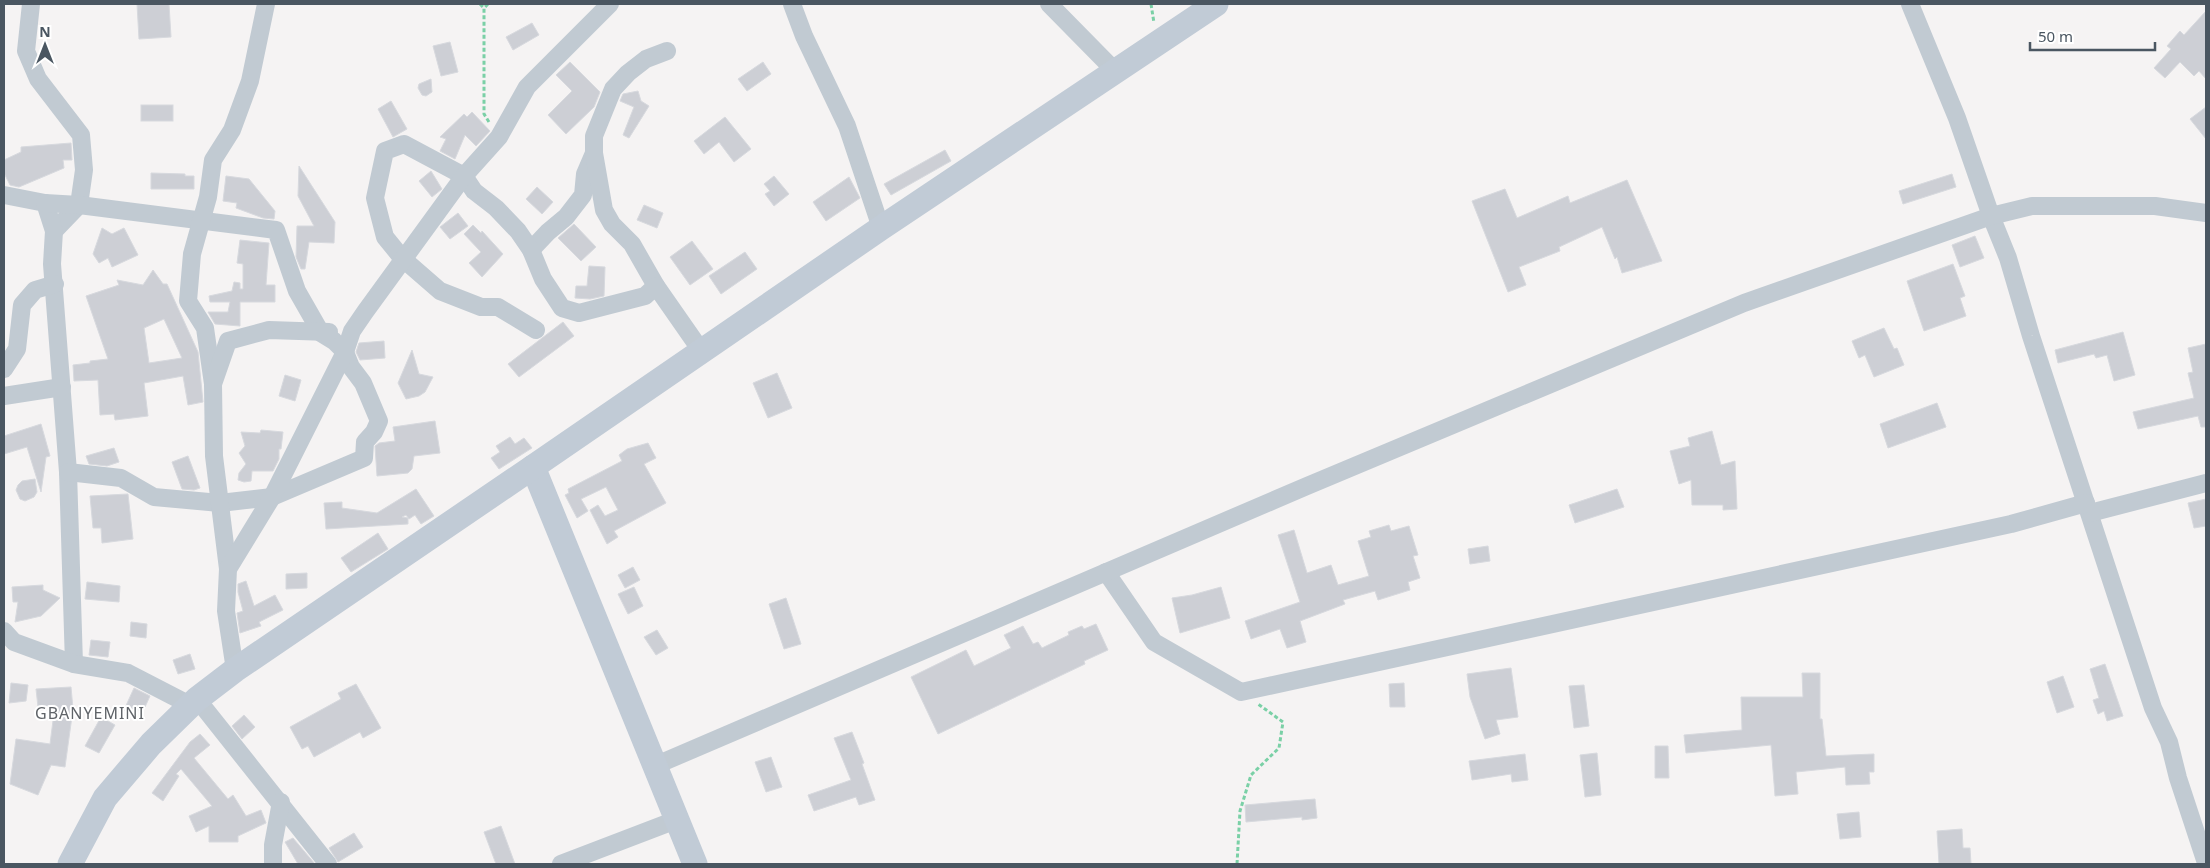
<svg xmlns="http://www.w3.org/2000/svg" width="2210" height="868" font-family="'Noto Sans',sans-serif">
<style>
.building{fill:#cdcfd5;stroke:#d7d9de;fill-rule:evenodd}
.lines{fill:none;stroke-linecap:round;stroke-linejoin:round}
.path{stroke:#7ad0a6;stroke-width:3;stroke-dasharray:4 2.5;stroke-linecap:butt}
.minor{stroke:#c1cad2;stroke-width:18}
.secondary{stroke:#c1cbd6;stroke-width:25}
.labels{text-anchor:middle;stroke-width:4;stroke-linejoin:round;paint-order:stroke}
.quarter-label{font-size:16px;letter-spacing:1px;fill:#5f6368;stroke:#fff}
</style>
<rect width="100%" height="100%" fill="#f5f3f3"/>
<g class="building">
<polygon points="137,4 169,4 171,37 139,39"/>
<polygon points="2206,11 2206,79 2199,71 2194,76 2180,62 2165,78 2154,68 2171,49 2167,46 2180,31 2184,35"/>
<polygon points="532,23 539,35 513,50 506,37"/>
<polygon points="450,42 458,72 441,76 433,46"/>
<polygon points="570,62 600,92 594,107 566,134 548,115 572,91 556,75"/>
<polygon points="763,62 771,74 747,91 738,79"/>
<polygon points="431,79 432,92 426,96 422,95 418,88 419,84"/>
<polygon points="638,91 641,101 649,106 629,138 623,135 634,107 620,101 623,94"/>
<polygon points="391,101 407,129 393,137 378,109"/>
<rect x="141" y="105" width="32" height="16"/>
<polygon points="2206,107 2206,139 2190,119"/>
<polygon points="472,112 490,131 476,146 465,135 455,159 440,151 446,139 440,137 464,114 467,117"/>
<polygon points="725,117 751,149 734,162 719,142 704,154 694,141"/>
<polygon points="71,143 72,160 63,160 64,168 19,187 10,185 4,173 4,160 21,152 21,147"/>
<polygon points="945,150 951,161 891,195 884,184"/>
<polygon points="299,166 335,222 334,243 309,242 305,269 301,269 296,257 297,226 314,226 298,196"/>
<polygon points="431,171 442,189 432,197 419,181"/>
<polygon points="151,173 185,174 185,176 194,176 194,189 151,189"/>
<polygon points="1952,174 1956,187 1903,204 1899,191"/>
<polygon points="226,176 249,179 275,211 274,219 263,218 236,208 237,203 223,201"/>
<polygon points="774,176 789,194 774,206 765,194 770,191 764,184"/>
<polygon points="849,177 860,198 826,221 813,202"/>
<polygon points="1627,180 1662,261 1622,273 1617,257 1615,259 1602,227 1559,247 1560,251 1519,267 1526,285 1508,292 1472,201 1505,189 1517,218 1568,196 1570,203"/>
<polygon points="537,187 553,202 542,214 526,199"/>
<polygon points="644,205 663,213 657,228 637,220"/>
<polygon points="458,213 468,226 450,239 440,227"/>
<polygon points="574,224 596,247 581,261 558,238"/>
<polygon points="473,225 481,233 482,231 503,254 482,277 469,263 481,252 464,234"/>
<polygon points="102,228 112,234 124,228 138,255 112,267 108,258 99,263 93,254"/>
<polygon points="1975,236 1984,258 1960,267 1952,245"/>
<polygon points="240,240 269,243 266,285 275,285 275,302 240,302 240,326 215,324 208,312 228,312 230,302 210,302 209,296 232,291 234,282 240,283 240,289 243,289 243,264 237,263"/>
<polygon points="692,241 713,269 690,285 670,257"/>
<polygon points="745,252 757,269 721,294 709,276"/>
<polygon points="1953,264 1965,296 1960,298 1966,316 1924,331 1907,281"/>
<polygon points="589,266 605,267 604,296 590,299 575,298 576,286 587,286"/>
<path d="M153,270L163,284H167L198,352L203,402L188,405L183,376L144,383L148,416L115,420L114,414L100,415L98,380L74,381L73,365L90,363V361L108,359L86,296L119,285L117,280L143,285ZM164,319L182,358L149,363L144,328Z"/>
<polygon points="563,322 574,336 519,377 508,364"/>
<polygon points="1884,328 1894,349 1897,348 1904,365 1874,377 1865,355 1859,358 1852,341"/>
<polygon points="2123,332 2135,375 2114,381 2107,355 2096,358 2094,354 2058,363 2055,350"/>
<polygon points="384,341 385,358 360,360 356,352 359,343"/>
<polygon points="2206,344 2206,427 2201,427 2198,416 2138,429 2133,412 2194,398 2188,373 2193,372 2188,348"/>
<polygon points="412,350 419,374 433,377 425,392 419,396 406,399 398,383"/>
<polygon points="777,373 792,408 768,418 753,383"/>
<polygon points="285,375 301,380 295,401 279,396"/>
<polygon points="1937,403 1946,427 1888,448 1880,424"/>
<polygon points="435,421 440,453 414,456 412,469 408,473 377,476 375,446 379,443 395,441 393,427"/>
<polygon points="41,424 50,456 46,457 41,492 27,447 4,454 4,436"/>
<polygon points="261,430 283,432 281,449 279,449 279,459 273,471 252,471 251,481 244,482 238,480 239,473 246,464 239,453 245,446 241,432 260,433"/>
<polygon points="1712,431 1721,465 1735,461 1737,509 1723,510 1723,505 1692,505 1691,480 1679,484 1670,451 1690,446 1688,438"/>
<polygon points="510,437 515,444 524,438 532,448 499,469 491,458 500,452 496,446"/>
<polygon points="648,443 656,458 644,464 666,503 614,531 618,537 607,544 590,510 598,505 605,516 618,510 606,487 581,499 588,511 577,518 565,495 569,493 568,489 622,461 619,455 627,449"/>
<polygon points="114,448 119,462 107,466 89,464 86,456"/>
<polygon points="188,456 200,488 194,490 182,489 172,462"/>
<polygon points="35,479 37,492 34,497 25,501 20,499 16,490 18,485 22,481"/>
<polygon points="416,489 434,516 421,524 415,515 409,519 406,515 402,517 408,518 408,524 326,529 324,503 342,502 342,508 377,513"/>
<polygon points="1617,489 1624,507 1575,523 1569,505"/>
<polygon points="128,494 133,539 102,543 101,528 93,528 90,496"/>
<polygon points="2206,499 2206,526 2194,528 2188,503"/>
<polygon points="1389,525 1391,531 1409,526 1418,555 1413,556 1420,578 1408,582 1410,590 1378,600 1375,591 1343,600 1345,604 1300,621 1306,642 1287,648 1280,629 1251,639 1245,621 1300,602 1278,535 1294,530 1307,573 1331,565 1338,585 1369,576 1358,541 1371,537 1369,531"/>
<polygon points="378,533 388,549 351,572 341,558"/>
<polygon points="1488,546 1490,561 1470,564 1468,549"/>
<polygon points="633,567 640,580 625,588 618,575"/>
<polygon points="307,573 307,588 286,589 286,574"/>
<polygon points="246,581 254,606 275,595 283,610 259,622 261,626 240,633 237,613 243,611 238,592 238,584"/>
<polygon points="87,582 120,586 119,602 85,599"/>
<polygon points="43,585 43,590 60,598 41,616 15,622 18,602 13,602 12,587"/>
<polygon points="634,587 643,606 628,614 618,594"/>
<polygon points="1221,587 1230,618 1180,633 1172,598 1192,595"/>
<polygon points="786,598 801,644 784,649 769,604"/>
<polygon points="131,622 147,624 146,638 130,636"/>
<polygon points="1096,624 1108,650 1084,661 1085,664 938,734 911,677 966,650 974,666 1011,648 1004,635 1023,626 1033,644 1038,642 1042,648 1069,635 1068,632 1082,626 1084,629"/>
<polygon points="657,630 668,648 656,655 644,637"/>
<polygon points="91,640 110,642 108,657 89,655"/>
<polygon points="190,654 195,669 178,674 173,660"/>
<polygon points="2105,664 2123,716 2107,721 2104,711 2098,714 2093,700 2099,698 2090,669"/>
<polygon points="1511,668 1518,717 1496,720 1500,734 1485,739 1470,697 1467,674"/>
<polygon points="1802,673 1820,673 1820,719 1822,719 1826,756 1874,754 1874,772 1869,772 1870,784 1846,785 1845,767 1796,772 1798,794 1775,796 1771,745 1686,753 1684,735 1742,730 1741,697 1803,697"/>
<polygon points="2063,676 2074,707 2057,713 2047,682"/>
<polygon points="11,683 28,685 26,701 9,703"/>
<polygon points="1404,683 1405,707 1390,707 1389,684"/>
<polygon points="356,684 381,728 363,738 360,732 314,757 308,746 302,749 290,727 341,699 338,693"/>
<polygon points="1584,685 1589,726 1574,728 1569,686"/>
<polygon points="71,687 73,709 65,767 51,765 38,795 10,784 16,739 50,744 55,705 38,707 36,689"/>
<polygon points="134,688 150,696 145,707 142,705 133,717 124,710"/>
<polygon points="244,715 255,727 242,739 232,726"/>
<polygon points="101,717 115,725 99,753 85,746"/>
<polygon points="852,732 864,763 862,764 875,800 859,805 856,797 814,811 808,795 851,780 834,738"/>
<polygon points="200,734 210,745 194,758 228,799 233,795 246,816 261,810 266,823 238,836 238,842 209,842 209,826 196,832 189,816 212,806 181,769 176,774 179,776 163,801 152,793 190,742"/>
<polygon points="1655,746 1668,746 1669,778 1655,778"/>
<polygon points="1597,753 1601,795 1585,797 1580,755"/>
<polygon points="1525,754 1528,780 1512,782 1511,774 1472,780 1469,761"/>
<polygon points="771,757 782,787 766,792 755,762"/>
<polygon points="1315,799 1317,818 1302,820 1302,817 1246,822 1245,805"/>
<polygon points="1859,812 1861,837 1840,839 1837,814"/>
<polygon points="501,826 515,864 496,864 484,832"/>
<polygon points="1962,829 1963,848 1970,848 1971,864 1939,864 1937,831"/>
<polygon points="354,833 363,847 338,862 329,848"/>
<polygon points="293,838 315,864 298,864 285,842"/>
</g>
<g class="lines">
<g class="path">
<polyline points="480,4 484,8"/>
<polyline points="488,4 484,8 484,114 489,122"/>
<polyline points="1151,4 1154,23"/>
<polyline points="1237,864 1240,811 1251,775 1279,748 1283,722 1258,704"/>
</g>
<g class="minor">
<polyline points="31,4 26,51 38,79 81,135 84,170 79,205 54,231"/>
<polyline points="792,4 804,36 847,126 881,228"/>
<polyline points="1049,4 1115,71"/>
<polyline points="1910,4 1957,118 1991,216 2008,258 2031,336 2153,708 2169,742 2178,778 2206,863"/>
<polyline points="4,195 45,203 54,231 52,264 68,472 74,664"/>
<polyline points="45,203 79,205 276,230 297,291 321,333 334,341 345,352 351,367 363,383 379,421 374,432 365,442 364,458 272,497 220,503 154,497 121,478 68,472"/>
<polyline points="531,250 548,232 566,217 583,195 585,174 594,153"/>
<polyline points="656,286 632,244 612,224 604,210 594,153 594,136 613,89 628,73 646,59 667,51"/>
<polyline points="536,330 498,307 481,307 440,291 402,258 385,237 375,198 385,151 404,144 464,176 474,191 496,208 518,231 531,250 543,279 562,308 579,313 645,296 656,286 702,352"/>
<polyline points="4,369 17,349 22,305 35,290 55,284"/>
<polyline points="213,384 205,328 188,301 192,254 208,197 213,160 232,130 250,81 266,4"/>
<polyline points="4,396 62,387"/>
<polyline points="2090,513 2206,483"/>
<polyline points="228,569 214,456 213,384 228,341 269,330 329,332"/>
<polyline points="1106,572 1154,642 1241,692 2011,524 2086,503"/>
<polyline points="4,631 14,642 74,664 128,673 190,705"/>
<polyline points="235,670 226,611 228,569 272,497 345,352 352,331 365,312 464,176 499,137 527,87 610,4"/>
<polyline points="197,699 328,864"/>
<polyline points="654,766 1307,486 1744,303 1991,216 2032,206 2155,206 2206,213"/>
<polyline points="273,864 273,845 281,802"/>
<polyline points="561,864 676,820"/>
</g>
<g class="secondary">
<polyline points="533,467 695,864"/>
<polyline points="70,864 105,798 151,744 197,699 235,670 533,467 881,228 1216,4"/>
</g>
</g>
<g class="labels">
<g class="quarter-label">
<text x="90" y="719">GBANYEMINI</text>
</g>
</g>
<rect width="2210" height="868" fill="none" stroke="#4a5661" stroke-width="10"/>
<g transform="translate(45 45)" stroke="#ffffff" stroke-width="4" paint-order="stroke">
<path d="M0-4L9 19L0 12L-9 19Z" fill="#4a5661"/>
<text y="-8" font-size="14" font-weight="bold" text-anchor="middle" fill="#4a5661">N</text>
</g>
<path d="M2030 42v8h125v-8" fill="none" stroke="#4a5661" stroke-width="2.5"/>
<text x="2038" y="42" font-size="15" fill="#4a5661" stroke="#ffffff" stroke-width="4" paint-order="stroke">50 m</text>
</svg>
